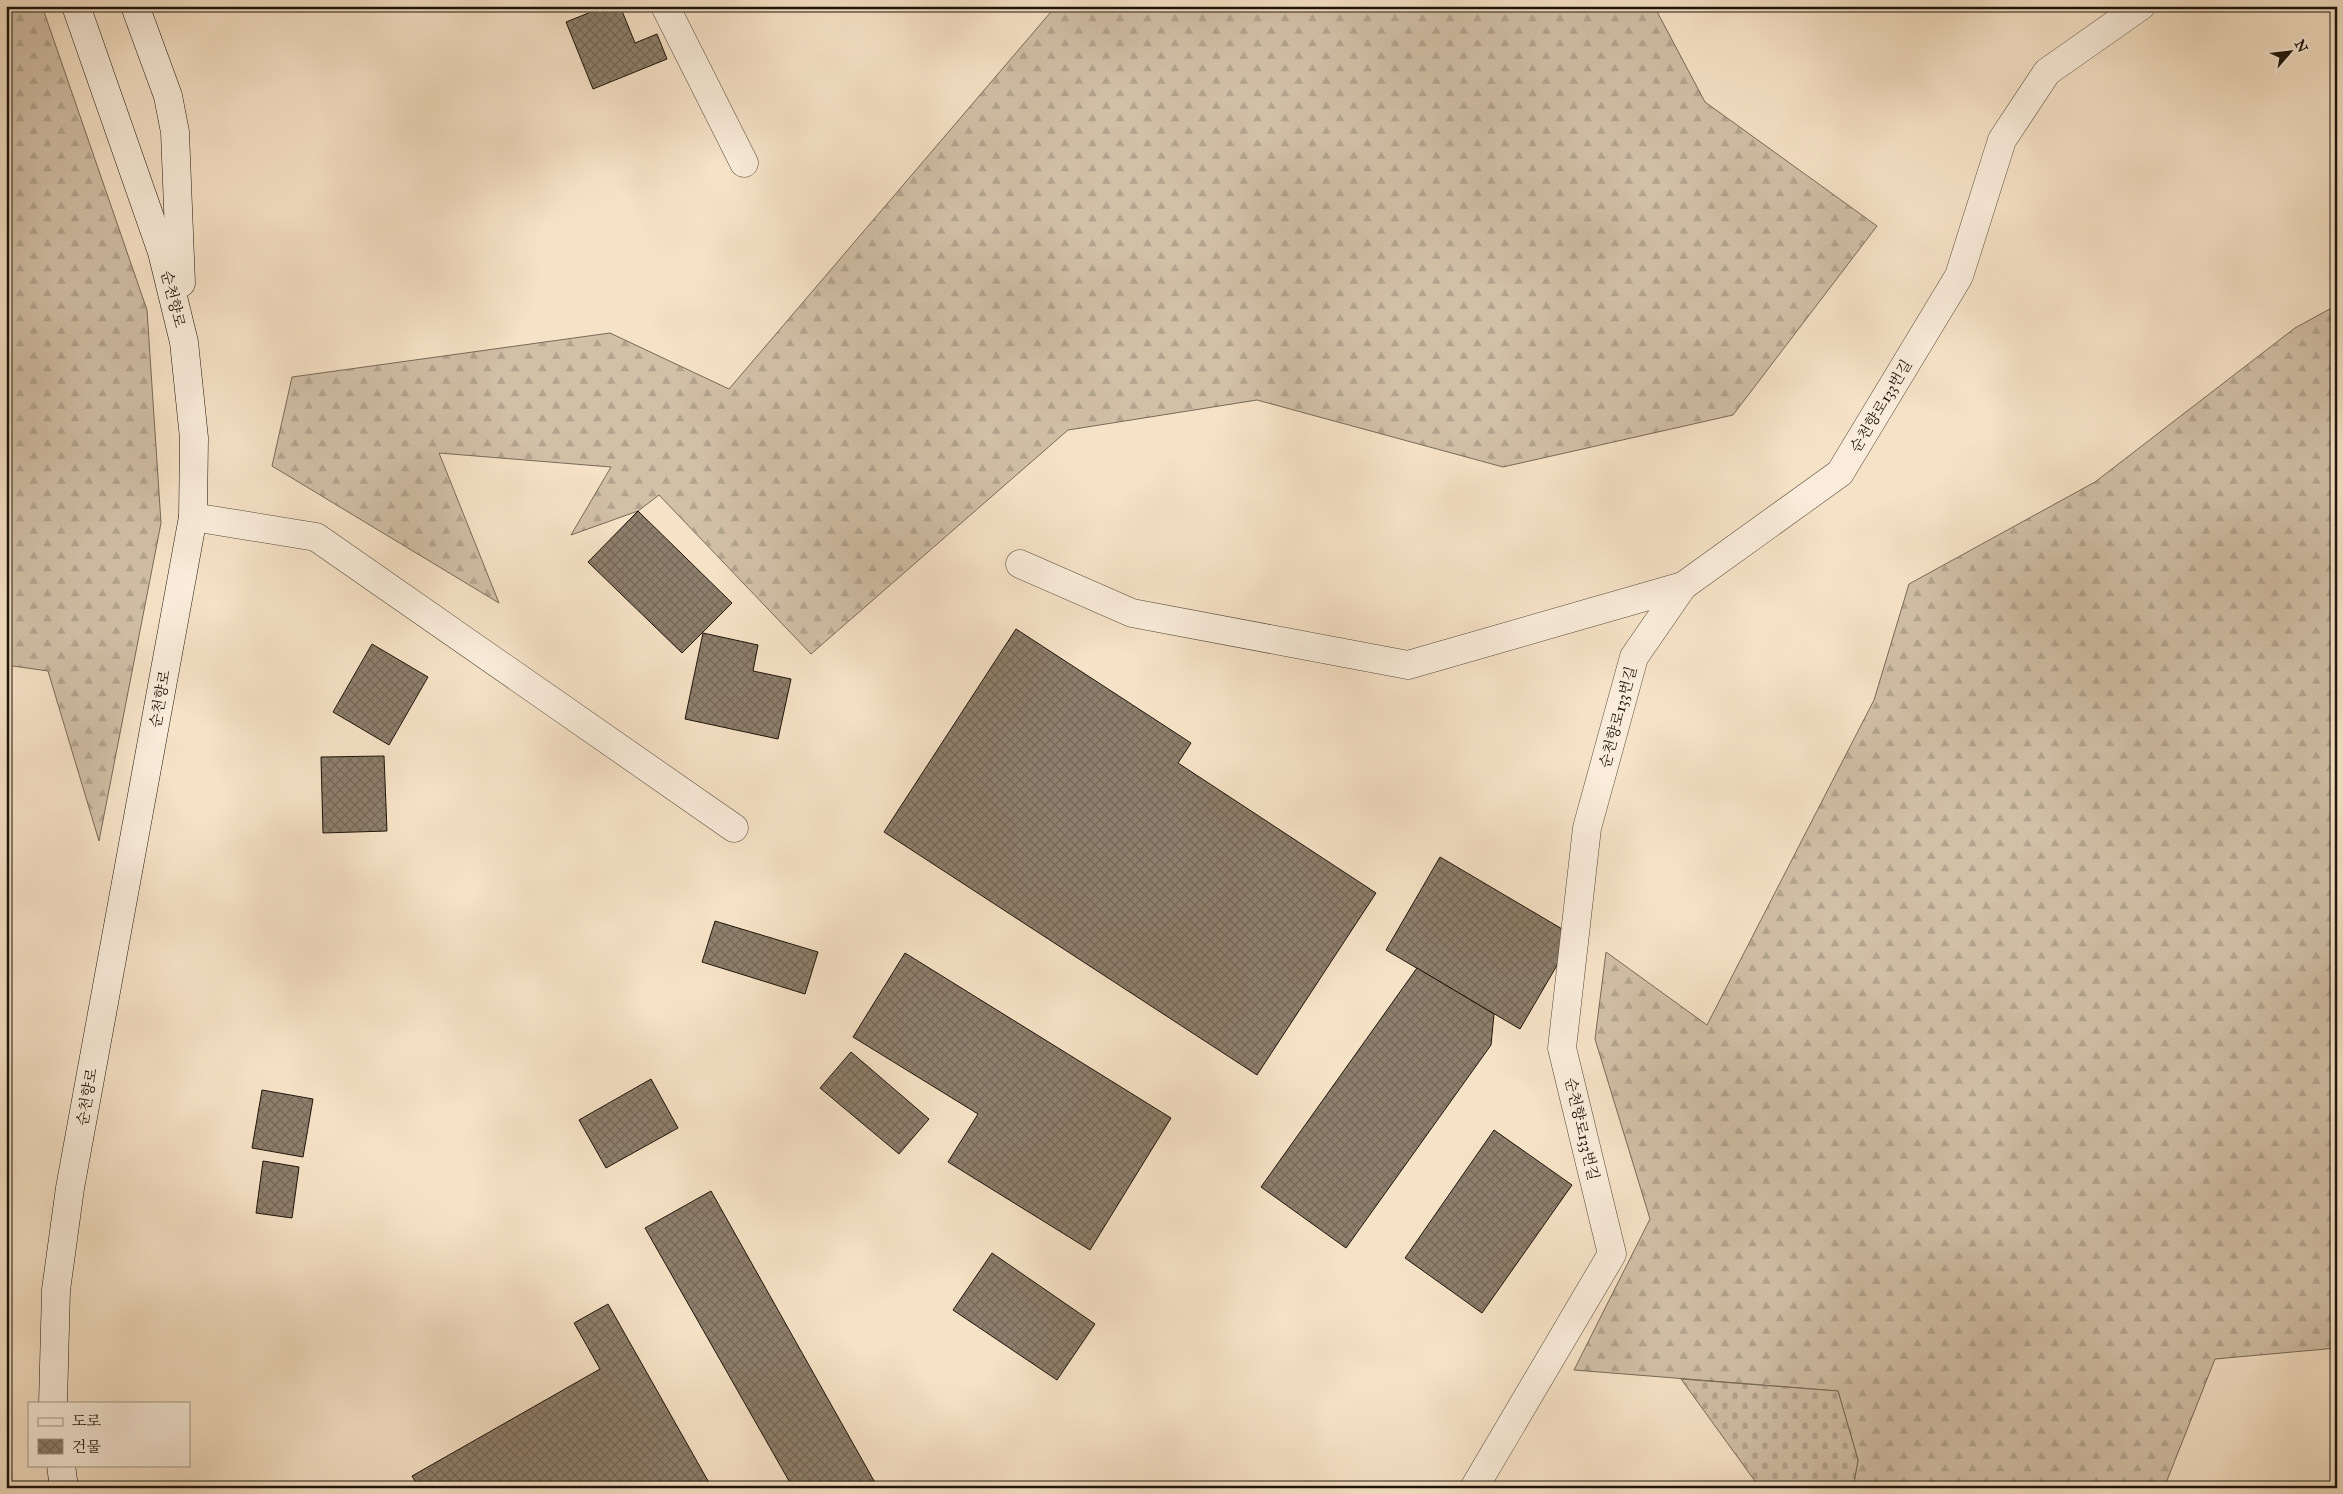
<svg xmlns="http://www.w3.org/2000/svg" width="2343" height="1494" font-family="'IM FELL Great Primer','Noto Serif KR',serif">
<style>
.forest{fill:url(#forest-firs);stroke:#776a58}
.cemetery{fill:url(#cemetery-stones);stroke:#776a58}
.building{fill:url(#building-cross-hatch);stroke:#1d140b}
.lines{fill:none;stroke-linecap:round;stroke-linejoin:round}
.street-casing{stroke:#53483a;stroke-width:29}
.secondary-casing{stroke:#1d140b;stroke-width:29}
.street{stroke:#f9ecda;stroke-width:28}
.secondary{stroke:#f9ecda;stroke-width:28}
.labels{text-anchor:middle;stroke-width:4.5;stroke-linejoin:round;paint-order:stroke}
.street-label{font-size:15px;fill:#1d140b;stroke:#f9ecda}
</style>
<defs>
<pattern id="forest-firs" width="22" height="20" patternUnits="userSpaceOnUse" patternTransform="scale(1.25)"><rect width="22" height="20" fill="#d1bfa6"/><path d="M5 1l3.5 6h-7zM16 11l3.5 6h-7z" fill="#b3a38e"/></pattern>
<pattern id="cemetery-stones" width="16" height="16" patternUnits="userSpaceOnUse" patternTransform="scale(1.25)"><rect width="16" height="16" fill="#d1bfa6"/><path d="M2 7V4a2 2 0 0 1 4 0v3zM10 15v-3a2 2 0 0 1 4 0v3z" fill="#b3a38e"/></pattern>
<pattern id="building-cross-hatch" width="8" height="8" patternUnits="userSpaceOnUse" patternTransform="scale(1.25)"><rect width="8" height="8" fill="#8e7f6c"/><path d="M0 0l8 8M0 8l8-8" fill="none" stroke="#736757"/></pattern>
</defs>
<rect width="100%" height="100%" fill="#f6e2c6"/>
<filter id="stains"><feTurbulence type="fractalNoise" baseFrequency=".004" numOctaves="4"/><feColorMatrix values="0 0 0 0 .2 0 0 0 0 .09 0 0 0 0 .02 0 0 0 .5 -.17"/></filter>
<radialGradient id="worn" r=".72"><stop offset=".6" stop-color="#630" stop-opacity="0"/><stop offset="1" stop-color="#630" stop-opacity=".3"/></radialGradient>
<g class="forest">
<polygon points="6,6 42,6 147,310 161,523 99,841 48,671 6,665"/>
<polygon points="1056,6 1654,6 1705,102 1877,226 1733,415 1503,467 1257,400 1068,430 811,654 659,495 638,511 571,535 611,467 439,453 499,603 272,466 292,377 610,333 729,389"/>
<polygon points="2337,305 2337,1348 2215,1359 2164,1488 1853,1488 1858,1460 1838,1391 1574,1370 1650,1219 1595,1039 1606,952 1707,1025 1874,700 1909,584 2095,482 2295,328"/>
</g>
<polygon class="cemetery" points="1681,1379 1838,1391 1858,1460 1853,1488 1760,1488"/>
<g class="building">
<polygon points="606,6 620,6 635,43 657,34 667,59 593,89 566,22"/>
<polygon points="638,511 732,603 682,653 588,562"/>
<polygon points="1016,629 1191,743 1178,763 1376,893 1257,1075 884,832"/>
<polygon points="703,633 758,645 753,671 791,679 778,739 685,719"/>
<polygon points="372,644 428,677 389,745 333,712"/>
<polygon points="384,756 387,831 323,833 321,757"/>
<polygon points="1440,857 1574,936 1520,1029 1386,950"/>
<polygon points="715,921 818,952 805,994 702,962"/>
<polygon points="905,953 1171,1118 1090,1250 948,1162 978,1114 853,1037"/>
<polygon points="1417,968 1494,1014 1491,1045 1346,1248 1261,1187"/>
<polygon points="851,1052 929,1119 899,1154 820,1088"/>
<polygon points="651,1079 678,1128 606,1168 579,1120"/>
<polygon points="262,1090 313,1099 303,1157 252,1148"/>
<polygon points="1494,1130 1572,1185 1482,1313 1405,1258"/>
<polygon points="263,1161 299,1167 292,1218 256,1213"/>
<polygon points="711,1191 878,1488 793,1488 645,1228"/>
<polygon points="992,1253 1095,1324 1057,1380 953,1310"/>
<polygon points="608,1304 712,1488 419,1488 412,1476 600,1369 574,1323"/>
</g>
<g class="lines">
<defs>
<g id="street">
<polyline points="665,6 744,163"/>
<polyline points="193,517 316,537 734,828"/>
<polyline points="1020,564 1132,613 1408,665 1683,586"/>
<polyline points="1474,1488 1612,1254 1562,1048 1587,828 1634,657 1683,586 1840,473 1959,276 2002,140 2047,72 2141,6"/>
</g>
<g id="secondary">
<polyline points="135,6 168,96 175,132 181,283"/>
<polyline points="53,1403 56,1290 70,1188 193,517 194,438 184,342 162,252 76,6"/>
<polyline points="61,1465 64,1488"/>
</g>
</defs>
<use href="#street" class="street-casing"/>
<use href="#secondary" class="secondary-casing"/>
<use href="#street" class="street"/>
<use href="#secondary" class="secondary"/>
</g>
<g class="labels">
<g class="street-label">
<text transform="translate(173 299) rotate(76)" y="5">순천향로</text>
<text transform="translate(1881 406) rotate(-59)" y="5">순천향로133번길</text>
<text transform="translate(160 699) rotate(-80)" y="5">순천향로</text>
<text transform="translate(1618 717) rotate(-75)" y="5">순천향로133번길</text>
<text transform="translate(87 1097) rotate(-80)" y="5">순천향로</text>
<text transform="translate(1582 1129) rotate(77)" y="5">순천향로133번길</text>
</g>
</g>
<rect width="2343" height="1494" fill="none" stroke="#f6e2c6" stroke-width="25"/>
<rect x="8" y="8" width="2328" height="1479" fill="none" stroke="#1d140b" stroke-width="2.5"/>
<rect x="12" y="12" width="2318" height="1469" fill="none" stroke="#1d140b"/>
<rect x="28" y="1402" width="162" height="65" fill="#f9ecda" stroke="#a19687"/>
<rect x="38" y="1418" width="25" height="8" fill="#f9ecda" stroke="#a19687"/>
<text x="72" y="1426" font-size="15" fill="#1d140b">도로</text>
<rect x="38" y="1439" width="25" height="15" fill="url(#building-cross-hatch)" stroke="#a19687"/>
<text x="72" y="1452" font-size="15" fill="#1d140b">건물</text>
<g transform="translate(2290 52) rotate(62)" stroke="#f9ecda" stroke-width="4" paint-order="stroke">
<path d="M0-4L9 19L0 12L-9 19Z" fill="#1d140b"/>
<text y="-8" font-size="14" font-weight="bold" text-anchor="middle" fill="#1d140b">N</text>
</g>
<rect width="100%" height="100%" filter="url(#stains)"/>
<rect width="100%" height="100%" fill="url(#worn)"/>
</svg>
